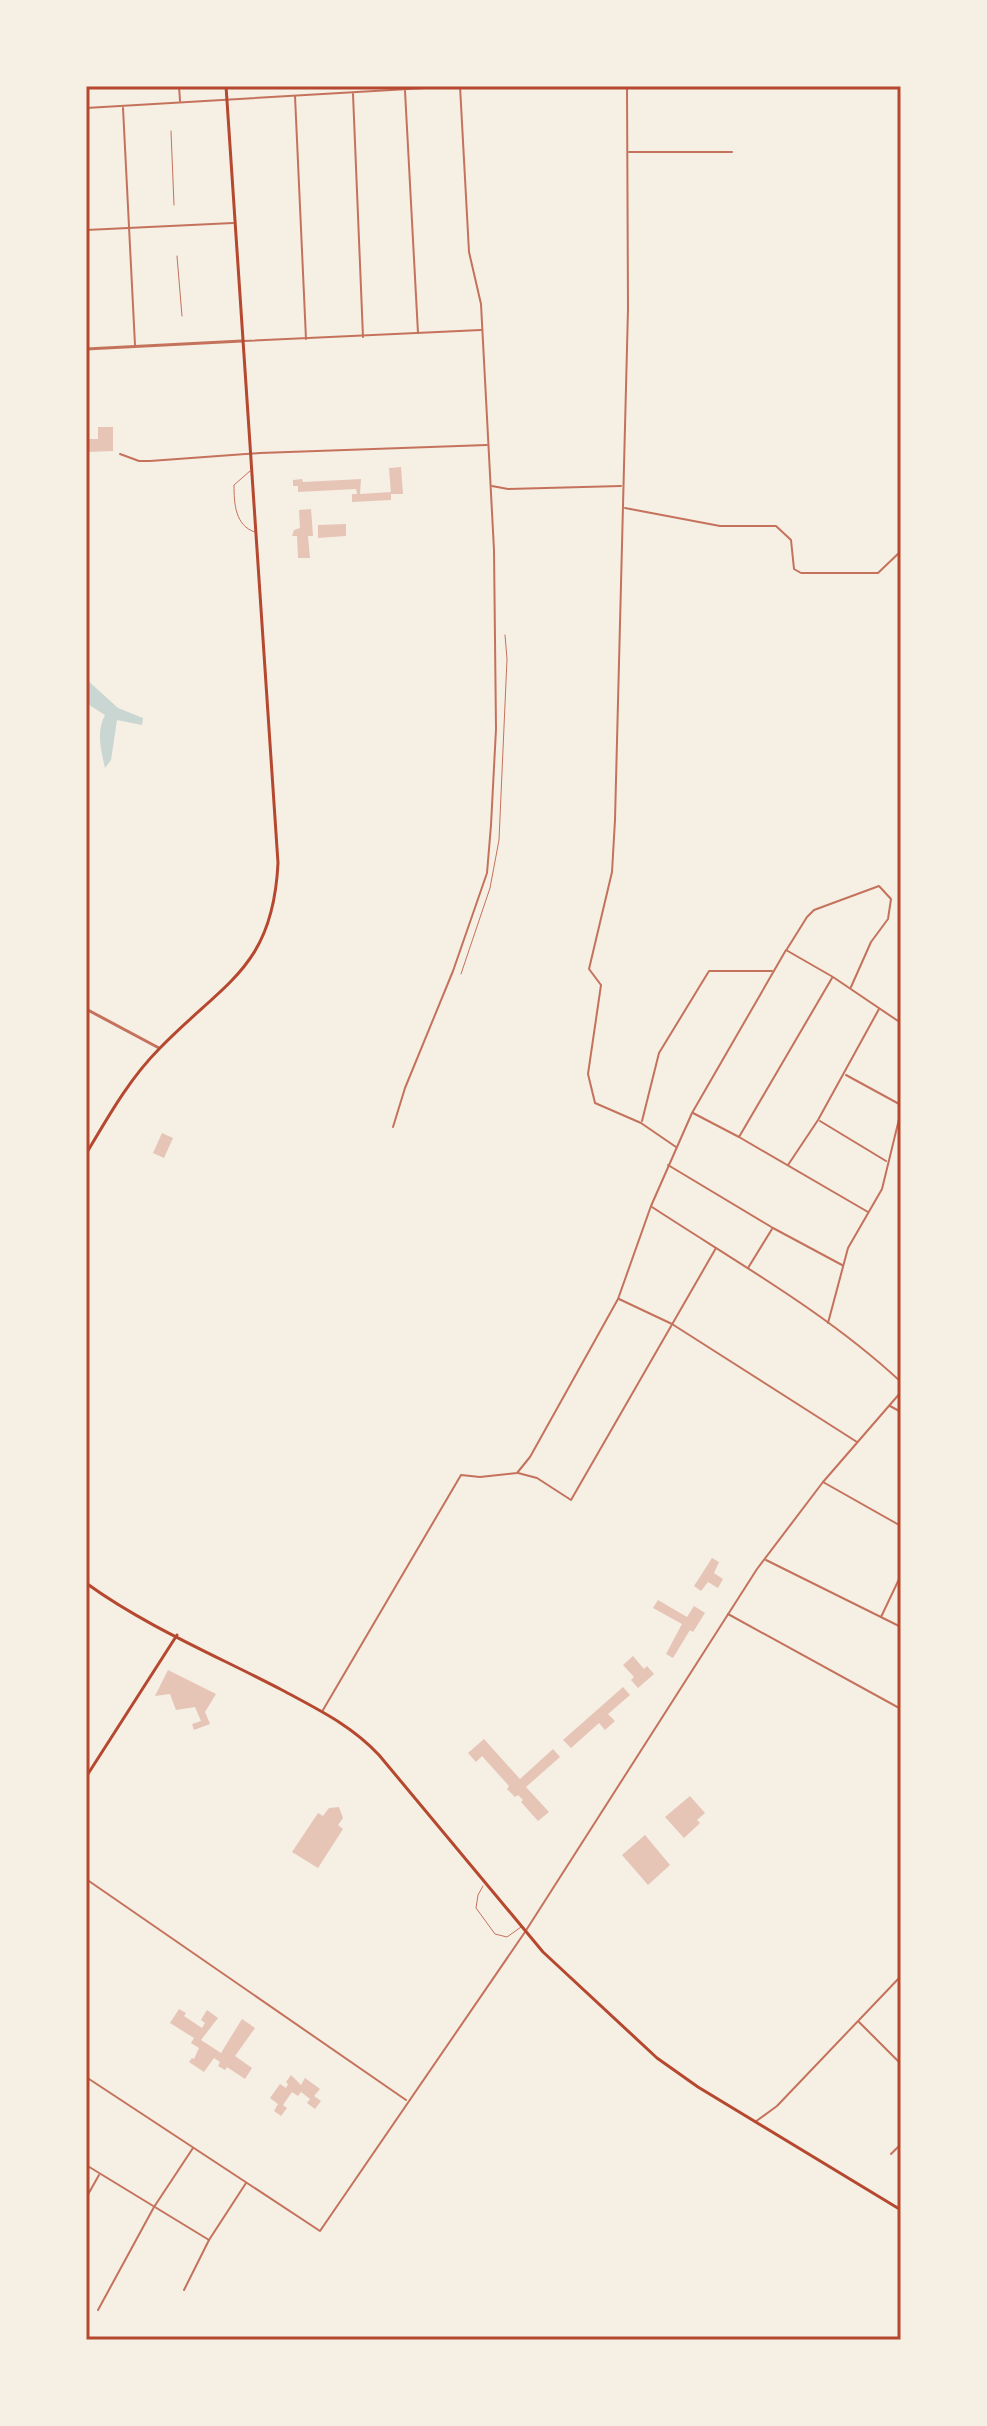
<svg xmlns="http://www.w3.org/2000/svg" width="987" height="2426" font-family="'DM Sans',sans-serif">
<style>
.water{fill:#c9d6d2}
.building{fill:#e6c5b7}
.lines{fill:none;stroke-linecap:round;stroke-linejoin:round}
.service{stroke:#c5725c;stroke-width:1}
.minor{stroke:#c5725c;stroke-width:2}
.tertiary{stroke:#c5725c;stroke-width:3}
.secondary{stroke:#b5482f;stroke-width:3}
.neatline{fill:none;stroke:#b5482f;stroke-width:3}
</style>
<rect width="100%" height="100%" fill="#f6efe4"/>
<path class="water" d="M86,679L118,708L143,718L142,725L117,720L111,760L105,768C101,750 96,732 105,715L86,703Z"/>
<g class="building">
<polygon points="98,427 113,427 113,451 88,452 87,439 98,439"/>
<polygon points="401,467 403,494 391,494 389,468"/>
<polygon points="302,479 303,482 361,479 360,494 391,492 391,500 352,502 352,494 357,494 356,489 298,492 298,486 293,486 293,480"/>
<polygon points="311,509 313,536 308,536 310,558 298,558 297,536 292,536 294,530 300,528 299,510"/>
<polygon points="346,524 346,536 318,538 318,525"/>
<polygon points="162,1133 173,1138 164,1158 153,1153"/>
<polygon points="712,1558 719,1562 714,1573 723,1579 718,1588 708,1582 701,1591 694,1586"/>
<polygon points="658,1600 687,1617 694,1606 705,1613 693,1632 690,1630 673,1658 666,1654 682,1624 653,1608"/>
<polygon points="633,1656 644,1669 647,1666 654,1674 638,1688 631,1680 634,1677 623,1665"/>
<polygon points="168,1670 216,1694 205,1712 210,1724 194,1730 192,1724 201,1721 195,1707 176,1710 170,1694 155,1696"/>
<polygon points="623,1687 630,1695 608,1714 615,1721 605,1730 599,1723 571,1748 563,1740"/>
<polygon points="484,1739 520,1779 553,1749 560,1757 526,1787 549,1812 538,1821 521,1802 523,1800 518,1795 515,1797 507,1789 509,1786 482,1756 476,1762 468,1753"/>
<polygon points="690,1796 705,1813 697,1820 700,1823 684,1838 665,1817"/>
<polygon points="339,1807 343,1818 338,1825 343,1829 318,1868 292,1852 318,1813 323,1816 329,1808"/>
<polygon points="645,1835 670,1865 648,1885 622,1855"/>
<polygon points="179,2009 186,2013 184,2016 202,2028 205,2023 201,2020 207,2010 218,2018 201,2040 221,2053 242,2019 255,2028 235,2056 252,2068 245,2079 227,2067 225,2070 218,2066 220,2062 214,2058 204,2072 189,2062 192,2058 194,2059 199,2048 191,2043 194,2038 170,2023"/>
<polygon points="291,2075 301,2085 305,2078 320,2089 314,2096 321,2101 315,2109 307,2103 310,2099 301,2092 298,2096 292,2092 283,2105 287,2108 281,2116 274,2111 278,2104 270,2098 280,2084 286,2088 288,2084 286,2082"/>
</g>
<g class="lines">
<g class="service">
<polyline points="171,131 174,205"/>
<polyline points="177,256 182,316"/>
<path d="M250,471L234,485C234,503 235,526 255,532"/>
<polyline points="461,974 490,888 499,840 507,659 505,635"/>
<polyline points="483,1886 478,1895 476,1908 495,1934 507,1937 521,1927"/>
</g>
<g class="minor">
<polyline points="179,86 180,101"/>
<polyline points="627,86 628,309 615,820 612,872 589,969 601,985 588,1074 595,1103 641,1123 676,1147"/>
<polyline points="405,91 418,333"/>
<polyline points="353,94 363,337"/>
<polyline points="295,96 306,339"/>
<polyline points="86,108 460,86"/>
<polyline points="123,108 135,345"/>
<polyline points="629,152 732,152"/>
<polyline points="86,230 233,223"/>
<polyline points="243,341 481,330"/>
<polyline points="120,454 139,461 150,461 260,453 487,445"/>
<polyline points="492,486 508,489 621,486"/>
<polyline points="625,508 720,526 776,526 791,540 794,569 801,573 878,573 901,551"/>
<polyline points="787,949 807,917 814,910 879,886 891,899 888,919 871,942 851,987"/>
<polyline points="846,1075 901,1105"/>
<polyline points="693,1113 739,1137 868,1212"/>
<polyline points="642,1121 659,1053 709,971 772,971"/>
<polyline points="820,1121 886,1161"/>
<polyline points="393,1127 405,1088 453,971 487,873 491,825 496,729 494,550 481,304 469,252 460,86"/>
<polyline points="739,1137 832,978"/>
<polyline points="668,1165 773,1228 842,1265"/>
<polyline points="788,1165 818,1120 879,1009"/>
<path d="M652,1207C736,1262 827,1313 901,1382"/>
<polyline points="748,1268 772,1229"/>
<polyline points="619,1299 672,1324 857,1442"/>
<polyline points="828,1323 848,1248 882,1189 901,1111"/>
<polyline points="890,1406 901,1412"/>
<polyline points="518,1473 537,1478 571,1500 716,1248"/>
<polyline points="823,1482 901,1526"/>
<polyline points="766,1560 901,1627"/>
<polyline points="728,1614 901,1709"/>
<polyline points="881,1617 901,1575"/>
<polyline points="323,1710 461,1475 480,1477 517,1473 530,1457 618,1299 651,1206 692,1113 786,950 833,977 901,1023"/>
<polyline points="86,1879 406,2100"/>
<polyline points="859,2022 901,2064"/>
<polyline points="86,2077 320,2231 525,1932 757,1569 823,1482 901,1392"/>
<polyline points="755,2122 777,2106 901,1976"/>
<polyline points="891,2154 901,2144"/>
<polyline points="86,2165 209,2240"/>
<polyline points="86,2198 99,2175"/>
<polyline points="184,2290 209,2240 246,2183"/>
<polyline points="98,2310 154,2207 193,2148"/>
</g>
<g class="tertiary">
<polyline points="86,349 242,341"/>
<polyline points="86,1009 159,1048"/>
</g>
<g class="secondary">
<path d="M86,1154C108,1117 129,1079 160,1048C224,982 273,968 278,863L226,86"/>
<path d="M86,1583C145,1626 217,1656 282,1690C317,1709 351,1725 379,1755L543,1952L657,2058L698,2087L901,2210"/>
<polyline points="86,1777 177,1635"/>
</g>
</g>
<rect width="987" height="2426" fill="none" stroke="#f6efe4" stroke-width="176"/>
<rect x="88" y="88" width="811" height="2250" class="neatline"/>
</svg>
